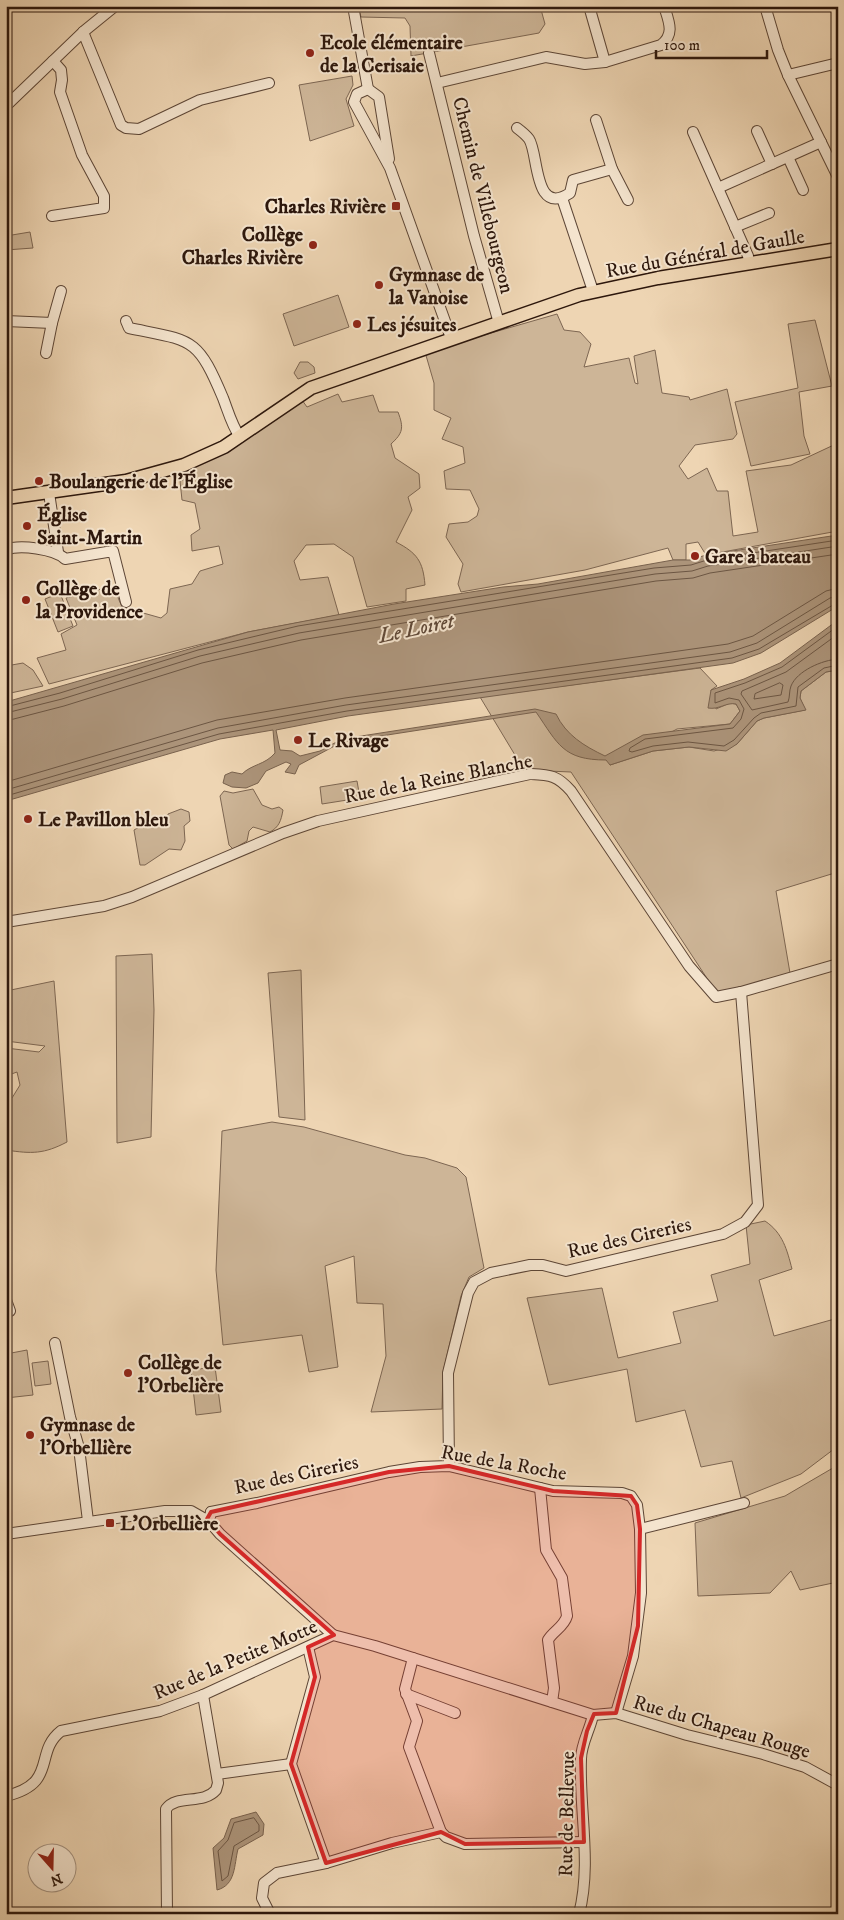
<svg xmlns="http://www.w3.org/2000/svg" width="844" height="1920" font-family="'IM FELL DW Pica',serif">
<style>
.green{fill:#cdb597;stroke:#7d6652}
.water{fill:#ac947a;stroke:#79624e}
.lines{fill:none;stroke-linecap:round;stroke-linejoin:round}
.shore{stroke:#6c5643;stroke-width:1}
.minor-casing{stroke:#5d4636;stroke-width:12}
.major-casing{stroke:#2d170c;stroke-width:15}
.minor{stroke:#f4e4ce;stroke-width:10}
.major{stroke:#eed5b3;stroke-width:12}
.marked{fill:#d62828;fill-opacity:0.2;stroke:#d62828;stroke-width:4;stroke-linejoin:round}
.poi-dot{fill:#8f2418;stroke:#f4e4ce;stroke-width:2}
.labels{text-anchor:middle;stroke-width:4;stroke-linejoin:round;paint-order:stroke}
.poi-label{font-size:20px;font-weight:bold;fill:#2d170c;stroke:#f4e4ce;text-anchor:start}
.street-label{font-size:20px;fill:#2d170c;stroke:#f4e4ce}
.water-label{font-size:21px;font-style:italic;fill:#604938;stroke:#f4e4ce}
</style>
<rect width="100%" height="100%" fill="#eed5b3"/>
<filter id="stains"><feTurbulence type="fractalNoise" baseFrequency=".004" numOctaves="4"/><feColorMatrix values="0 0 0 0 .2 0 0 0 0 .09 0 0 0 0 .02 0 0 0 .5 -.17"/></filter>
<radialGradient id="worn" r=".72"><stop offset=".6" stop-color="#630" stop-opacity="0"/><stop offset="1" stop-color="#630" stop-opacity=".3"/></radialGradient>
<g class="green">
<polygon points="358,6 540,6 545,24 539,33 411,56 410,26 405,18 361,17"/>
<polygon points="352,76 353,85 346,99 354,126 310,141 299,85"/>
<polygon points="30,232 33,248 6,250 6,236"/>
<polygon points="338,295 349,327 294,346 283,314"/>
<polygon points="557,314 564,330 580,332 591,344 584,367 629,358 635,383 638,384 634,356 655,350 662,393 689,397 690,400 727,389 737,434 733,439 695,445 679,466 688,479 707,468 717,491 728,491 733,536 758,532 746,471 791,465 838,443 838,531 706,555 698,542 686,544 686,560 673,560 668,548 585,570 461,592 458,584 463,564 446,537 449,524 468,522 477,516 479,509 470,490 446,489 444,471 465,463 463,447 442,439 451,418 434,410 434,383 425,352"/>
<polygon points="815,320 832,386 799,392 804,436 810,454 751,466 735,402 798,388 788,324"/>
<polygon points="300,362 308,362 314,367 315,373 298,379 294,373"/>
<path d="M338,394L342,402L373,395L379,412H398C404,428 403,433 391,444L395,458L419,474L420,488L408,497L412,510L396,542C417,553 423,561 425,585L406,589V601L367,607L353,557L334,544L306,545L294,561L300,580L328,577L339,615L248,632L49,684L37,658L66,650L61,634L77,625L66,598L113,586L122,607L161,618L167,613L170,589L192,584L200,571L223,564L219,546L192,551L191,535L200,529L195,503L182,500L180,481L192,477L191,468L302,400L307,407Z"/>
<polygon points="60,593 73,626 58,632 45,599"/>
<polygon points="23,663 33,670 43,686 6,694 6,666"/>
<polygon points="700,668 717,686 711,690 716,709 730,703 736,704 740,711 730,724 677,729 610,765 653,751 689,747 714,751 737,744 757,721 764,718 805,710 800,698 801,691 826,672 838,670 838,872 776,891 790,973 718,995 571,772 524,770 480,697"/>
<polygon points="357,781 360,798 322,804 320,787"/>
<path d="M253,789L262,805L272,809L279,807L283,810C281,821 279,827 270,832L253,827L249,831L247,841L233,849L229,845L220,796L224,791L233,793Z"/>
<polygon points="181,809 189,812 190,821 184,826 185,841 181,850 169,849 145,865 140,865 134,830 143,825 167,819 168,814"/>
<polygon points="152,954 154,1010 151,1137 117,1143 116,956"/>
<polygon points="301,970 305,1120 279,1117 268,973"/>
<path d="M54,981L67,1142C44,1154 32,1154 6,1150V1102L12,1098L20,1085L17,1072L6,1076V1048L39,1052L45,1046L6,1041V991Z"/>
<polygon points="272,1122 304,1127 405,1155 425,1158 457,1168 466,1177 484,1268 469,1277 461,1296 443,1372 442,1409 371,1412 386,1356 383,1304 357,1303 354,1256 325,1266 338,1367 309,1372 302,1335 223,1345 216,1270 222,1131"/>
<path d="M765,1221C783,1233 787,1250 792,1269L759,1280L774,1336L838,1318V1446L801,1474L741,1498L732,1461L701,1467L685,1410L636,1422L627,1369L549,1385L527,1298L602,1288L618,1358L681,1343L673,1312L718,1301L711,1275L750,1264L746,1225Z"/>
<polygon points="27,1350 33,1395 6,1398 6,1354"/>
<polygon points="48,1361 51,1384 35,1386 32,1363"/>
<polygon points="215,1367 221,1412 196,1415 191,1370"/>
<polygon points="838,1465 838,1560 833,1562 833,1583 800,1590 791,1571 770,1593 698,1596 695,1523 785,1496"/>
</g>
<g class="water">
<path d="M838,535V606L761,653L733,663L348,716L276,730L280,750L292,751L300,756L320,751L342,739L535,709L556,714C566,735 584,746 605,756L643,735L730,724L740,711L736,704C726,702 719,710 708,708L711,690L744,679L780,663L838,620V670L826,672L801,691L800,698L806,710L764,718L757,721L737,744L726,751L689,747L653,751L610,765L606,760C563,760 558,744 536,712L342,742L299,765L295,774L285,772L291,764L286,762L266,771L258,783L246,788L232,787L223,783L225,775L232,772L242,774C252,764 265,765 275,753L273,730L220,739L6,801V702L248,632L394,604L503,587L538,584L673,560H690L706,555Z"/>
<path d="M256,1812L264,1824L263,1835L238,1849C234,1865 236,1885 217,1890L213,1848L224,1838L231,1819Z"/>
</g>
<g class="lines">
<g class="shore">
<polyline points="838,626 782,667 745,683 715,693 715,703 729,698 739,700 744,709 741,719 733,728 645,739 630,748 629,751 632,752 653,746 688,742 724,746 734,740 754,718 761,713 796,706 798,687 824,668 838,665"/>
<path d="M838,634L786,672L742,691L741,694L752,710L788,702C790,697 789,691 791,686C797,671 822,660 838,659"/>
<polygon points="780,683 783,685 781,695 754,699 755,694"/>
<polyline points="6,707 60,693 198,650 298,626 654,568 691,565 707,560 838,540"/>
<polyline points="6,713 62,699 200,656 299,633 655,574 692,571 708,566 838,546"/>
<polyline points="6,721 64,706 202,663 301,640 656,581 693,578 710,573 838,554"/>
<polyline points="6,782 217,720 345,698 728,644 753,636 826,591 838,588"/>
<polyline points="6,790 218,728 346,705 730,652 757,643 830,598 838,596"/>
<polyline points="6,796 219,734 347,711 732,658 759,649 838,602"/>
<polygon points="254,1818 259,1825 259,1831 234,1846 228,1876 222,1881 218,1851 228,1840 234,1823"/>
</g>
<defs>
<g id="minor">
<polyline points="353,6 368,89"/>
<polyline points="589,6 605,62"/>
<polyline points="765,6 778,50 788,75 838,177"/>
<polyline points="83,32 121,125 126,128 139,129 200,100 269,83"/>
<polyline points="429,53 474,236 499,323"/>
<polyline points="788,75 838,63"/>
<path d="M437,83L546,57L585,64L605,62L661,45C675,34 669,22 664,6"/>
<polyline points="368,89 357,94 354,102 390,168 451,338"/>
<polyline points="368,89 379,97 389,159"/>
<polyline points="6,106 83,32 115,6"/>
<polyline points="596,120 612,169 628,200"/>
<path d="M517,128C521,131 526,135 529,139C539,154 533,217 570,193L573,180L612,169"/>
<polyline points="757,131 772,164"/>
<polyline points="693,132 748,256"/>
<polyline points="788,157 803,190"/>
<polyline points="718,188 821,142"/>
<polyline points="562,198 593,291"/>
<polyline points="52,216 104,208 104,196 82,155 60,92 62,80 61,70 53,61"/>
<polyline points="735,227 769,213"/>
<polyline points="6,321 52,323 46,353"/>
<path d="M126,321L129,328C192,341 197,336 223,398C228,411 232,426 240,437"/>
<polyline points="52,323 61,291"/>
<polyline points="49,493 58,552"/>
<path d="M6,550C19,544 55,549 65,559L113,551L126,602"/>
<path d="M6,922L104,906L132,897L283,833L318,821L530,774C550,775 557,775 571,791L689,966L716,997L741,992L838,964"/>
<polyline points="6,1300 10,1311 6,1312"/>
<polyline points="55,1343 70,1417 79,1448 88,1521"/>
<polyline points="449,1466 448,1373 468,1293 474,1282 491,1273 530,1265 543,1265 566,1271 723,1234 745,1222 758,1205 741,992"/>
<path d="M540,1488L546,1550L562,1578L567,1616C564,1627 553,1631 548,1640L554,1688L552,1702"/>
<polyline points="211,1512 257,1503 389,1472 420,1467 449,1466 553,1491 622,1493 631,1496 637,1505 640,1529 641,1593 633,1656 616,1713"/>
<polyline points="207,1519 220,1534 333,1635"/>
<polyline points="640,1529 744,1503"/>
<polyline points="6,1534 165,1511 191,1511 205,1519 210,1517 211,1512"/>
<polyline points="413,1658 405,1689 417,1721 409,1747 441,1832"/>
<polyline points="406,1694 455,1713"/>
<polyline points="217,1774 291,1764"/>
<path d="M6,1796C59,1783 33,1753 61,1731L160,1711L203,1695L333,1635L375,1646L593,1715L616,1713L687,1735L763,1754L805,1767L838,1785"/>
<polyline points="326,1863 392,1843 441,1832 446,1837 465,1844 584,1842"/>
<path d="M167,1914L166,1809C177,1794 203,1805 216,1790L218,1783L203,1695"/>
<polyline points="270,1914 262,1898 264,1883 277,1873 326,1863 291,1764 315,1677 308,1647"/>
<path d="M579,1914C592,1864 579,1810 581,1759C581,1744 590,1730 593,1715"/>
</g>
<polyline id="major" points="6,498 126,481 184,465 224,447 311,388 579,295 658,278 838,249"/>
</defs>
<use href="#minor" class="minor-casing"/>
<use href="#major" class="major-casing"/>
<use href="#minor" class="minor"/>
<use href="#major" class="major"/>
</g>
<path class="marked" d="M449,1466L553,1491L631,1496L637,1505L640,1529L638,1626L616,1713L594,1714L587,1731L581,1758L584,1842L465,1844L441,1832L326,1863L291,1764L315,1677L308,1647L334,1635L220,1534L207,1519L211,1512L389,1472Z"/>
<g class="poi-dot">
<circle cx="310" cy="53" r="5"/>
<rect x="391" y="201" width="10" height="10" rx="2.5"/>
<circle cx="313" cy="245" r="5"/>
<circle cx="379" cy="285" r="5"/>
<circle cx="357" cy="324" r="5"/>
<circle cx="39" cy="481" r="5"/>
<circle cx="27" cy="526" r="5"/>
<circle cx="695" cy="556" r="5"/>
<circle cx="26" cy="600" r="5"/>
<circle cx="298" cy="740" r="5"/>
<circle cx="28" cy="819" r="5"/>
<circle cx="128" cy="1373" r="5"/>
<circle cx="30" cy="1435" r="5"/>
<rect x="105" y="1518" width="10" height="10" rx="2.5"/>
</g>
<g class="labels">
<g class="poi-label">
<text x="320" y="49">Ecole élémentaire<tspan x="320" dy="23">de la Cerisaie</tspan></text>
<text x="386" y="213" text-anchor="end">Charles Rivière</text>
<text x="303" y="241" text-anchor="end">Collège<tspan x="303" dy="23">Charles Rivière</tspan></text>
<text x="389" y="281">Gymnase de<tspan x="389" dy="23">la Vanoise</tspan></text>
<text x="367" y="331">Les jésuites</text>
<text x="49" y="488">Boulangerie de l'Église</text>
<text x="37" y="521">Église<tspan x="37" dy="23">Saint-Martin</tspan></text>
<text x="705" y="563">Gare à bateau</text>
<text x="36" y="595">Collège de<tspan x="36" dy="23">la Providence</tspan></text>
<text x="308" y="747">Le Rivage</text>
<text x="38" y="826">Le Pavillon bleu</text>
<text x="138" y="1369">Collège de<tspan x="138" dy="23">l'Orbelière</tspan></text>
<text x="40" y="1431">Gymnase de<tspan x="40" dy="23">l'Orbellière</tspan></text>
<text x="120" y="1530">L'Orbellière</text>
</g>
<g class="street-label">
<text transform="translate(484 195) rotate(76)" y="7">Chemin de Villebourgeon</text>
<text transform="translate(705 253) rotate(-10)" y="7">Rue du Général de Gaulle</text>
<text transform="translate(438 778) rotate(-11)" y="7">Rue de la Reine Blanche</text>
<text transform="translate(629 1237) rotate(-13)" y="7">Rue des Cireries</text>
<text transform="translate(504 1462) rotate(10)" y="7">Rue de la Roche</text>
<text transform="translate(296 1474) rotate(-12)" y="7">Rue des Cireries</text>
<text transform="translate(235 1659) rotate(-23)" y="7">Rue de la Petite Motte</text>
<text transform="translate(722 1726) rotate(16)" y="7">Rue du Chapeau Rouge</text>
<text transform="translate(566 1814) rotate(-89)" y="7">Rue de Bellevue</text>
</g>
<g class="water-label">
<text transform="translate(416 628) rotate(-12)" y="7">Le Loiret</text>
</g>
</g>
<rect width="844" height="1920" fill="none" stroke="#eed5b3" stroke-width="25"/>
<rect x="8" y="8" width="829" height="1905" fill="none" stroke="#2d170c" stroke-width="2.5"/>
<rect x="12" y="12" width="819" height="1895" fill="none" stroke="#2d170c"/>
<g transform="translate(52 1868) rotate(160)"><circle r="24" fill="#f4e4ce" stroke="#a49280"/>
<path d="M0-4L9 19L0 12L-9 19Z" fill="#8f2418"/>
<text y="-8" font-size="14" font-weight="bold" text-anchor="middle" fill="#2d170c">N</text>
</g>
<path d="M656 50v8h111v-8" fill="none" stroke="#2d170c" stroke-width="2.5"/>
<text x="664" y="50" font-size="15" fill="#2d170c" stroke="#f4e4ce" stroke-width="4" paint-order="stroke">100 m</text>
<rect width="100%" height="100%" filter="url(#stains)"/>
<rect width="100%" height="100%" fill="url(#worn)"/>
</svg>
